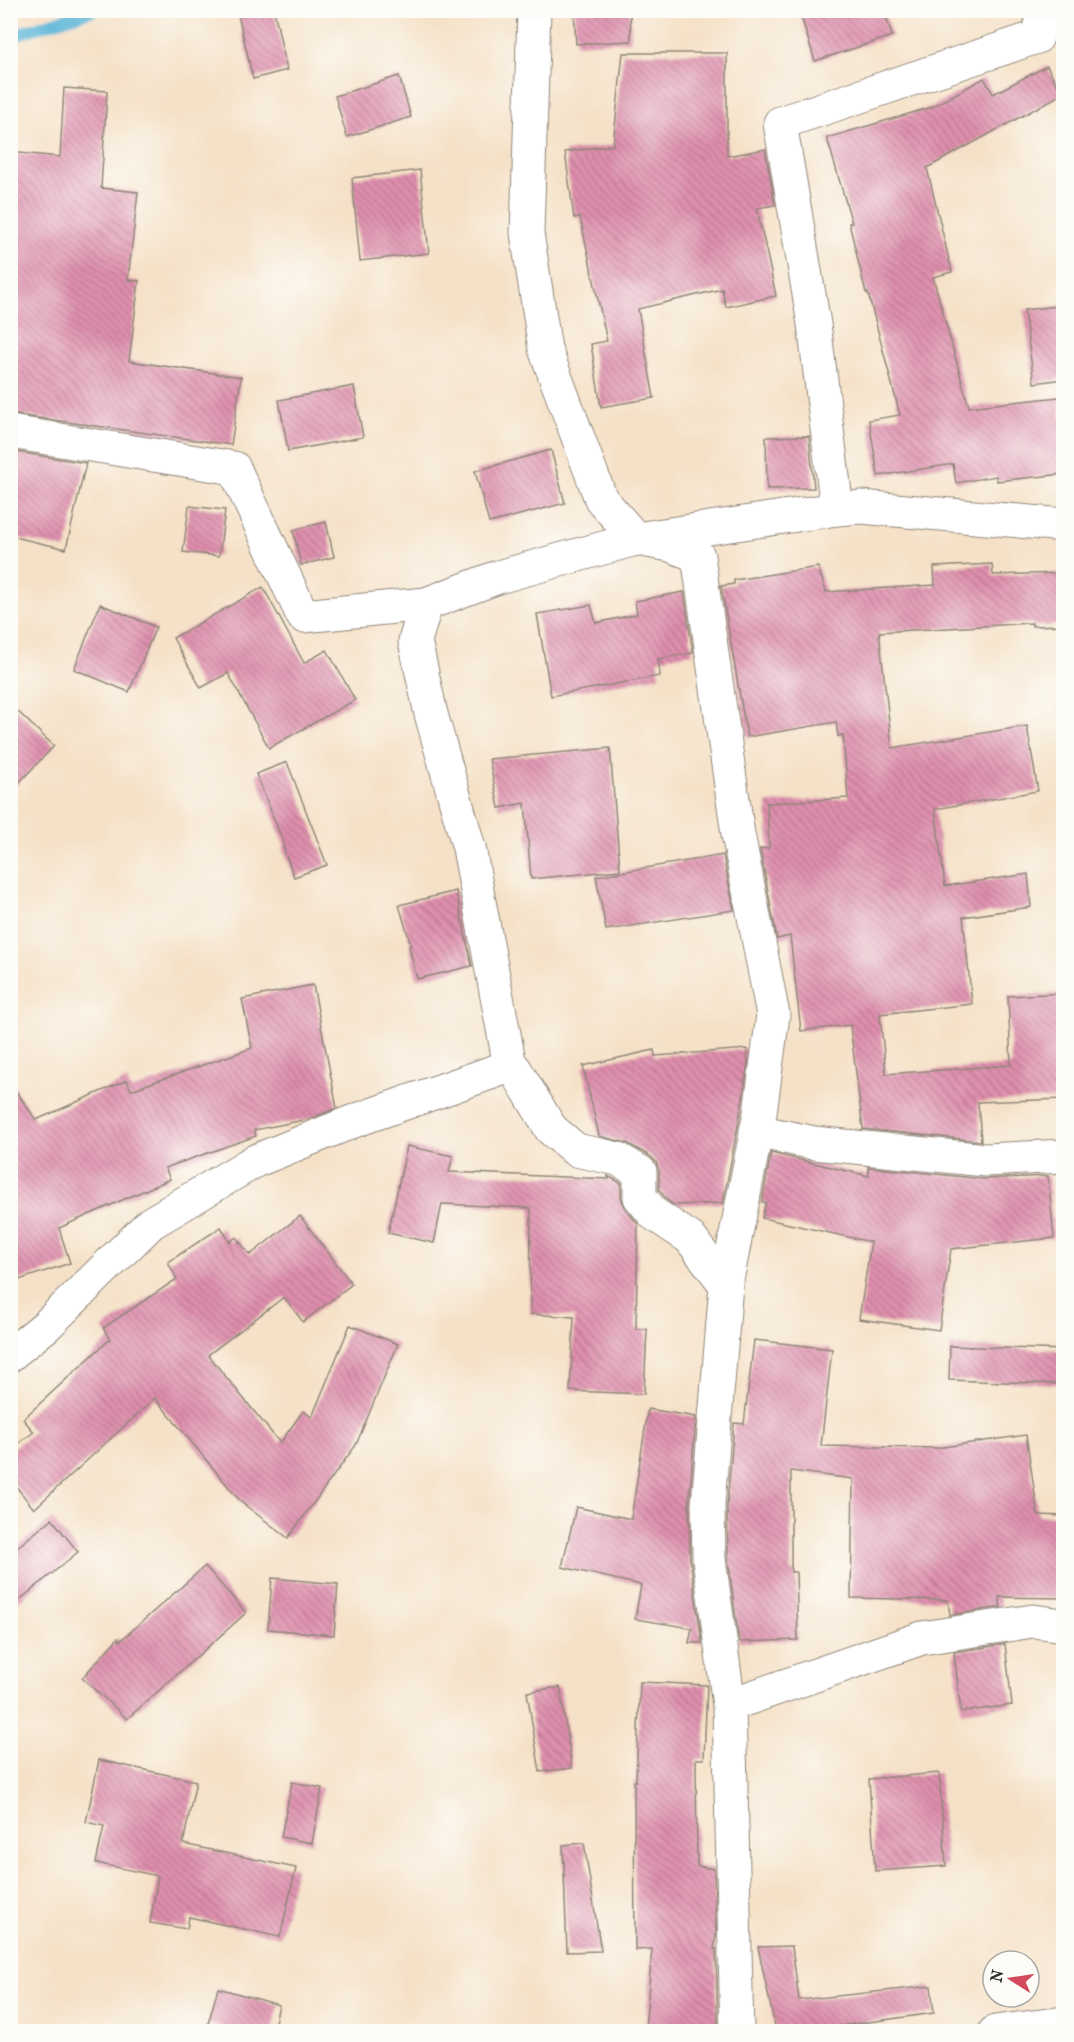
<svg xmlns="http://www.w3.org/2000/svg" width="1074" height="2042" font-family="'IM FELL French Canon',serif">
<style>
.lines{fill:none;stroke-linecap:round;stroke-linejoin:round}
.stream{stroke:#5ab4d8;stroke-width:12}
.building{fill:url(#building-back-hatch)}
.minor-casing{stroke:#908679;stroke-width:35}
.minor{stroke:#fff;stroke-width:33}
</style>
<defs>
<pattern id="building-back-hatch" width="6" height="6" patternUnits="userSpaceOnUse" patternTransform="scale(1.5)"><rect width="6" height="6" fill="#df8fad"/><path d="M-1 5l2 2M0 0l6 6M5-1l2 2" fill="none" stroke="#b5758d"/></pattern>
</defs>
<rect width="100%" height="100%" fill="#fdfcf7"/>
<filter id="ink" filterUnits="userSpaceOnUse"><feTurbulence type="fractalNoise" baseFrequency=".0167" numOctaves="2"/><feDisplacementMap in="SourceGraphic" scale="12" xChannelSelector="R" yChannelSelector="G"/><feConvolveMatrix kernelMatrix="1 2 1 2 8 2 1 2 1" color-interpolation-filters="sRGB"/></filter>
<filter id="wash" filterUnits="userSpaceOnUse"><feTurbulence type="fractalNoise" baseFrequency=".008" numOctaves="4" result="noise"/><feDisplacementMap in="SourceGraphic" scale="24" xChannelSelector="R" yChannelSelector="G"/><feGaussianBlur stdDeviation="1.35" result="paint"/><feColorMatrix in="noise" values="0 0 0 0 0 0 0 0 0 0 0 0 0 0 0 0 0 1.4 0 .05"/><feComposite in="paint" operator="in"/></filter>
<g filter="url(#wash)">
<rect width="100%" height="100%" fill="#f5e1c7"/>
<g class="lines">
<polyline class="stream" points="10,38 26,31 93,10"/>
</g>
<g id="blocks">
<g class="building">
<polygon points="237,10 274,10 287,70 253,79"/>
<polygon points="574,10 630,10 631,41 576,44"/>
<polygon points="799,10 884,10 892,36 815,61"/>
<polygon points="623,53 727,53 727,156 765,149 775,205 757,208 776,296 726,307 722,289 638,309 654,398 601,407 591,344 607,341 580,217 574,218 565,152 613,145"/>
<polygon points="1047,66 1062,94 927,168 952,272 933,277 969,407 1059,397 1064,440 1064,474 997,481 996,476 956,483 953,464 878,476 869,420 900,415 868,293 866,293 849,223 852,223 827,138 932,107 984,78 993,94"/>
<polygon points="399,76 411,117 347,137 335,96"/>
<polygon points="64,88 107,91 101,188 138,192 128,280 139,281 129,361 241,377 231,445 10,414 10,152 60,157"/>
<polygon points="420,170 429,253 360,261 352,178"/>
<polygon points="1064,305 1064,379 1034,383 1024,310"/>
<polygon points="354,386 363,437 288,451 279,400"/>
<polygon points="809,436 814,488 767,489 766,437"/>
<polygon points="551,450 565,503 489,523 475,471"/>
<polygon points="10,451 86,463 66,549 10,536"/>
<polygon points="189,506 225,510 219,556 183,552"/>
<polygon points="326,522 334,557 301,565 293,530"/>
<polygon points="992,564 993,575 1064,573 1064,625 1032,626 1032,623 879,632 892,748 1027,726 1038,791 935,809 945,886 1028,874 1031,907 963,917 972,1004 880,1014 886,1074 1011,1065 1008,996 1064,993 1064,1099 978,1102 981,1141 863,1129 850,1025 801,1031 790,936 777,939 760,849 769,848 767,803 848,798 843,735 838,736 836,722 747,737 721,586 734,584 734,580 818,567 826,592 935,585 934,567"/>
<polygon points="263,587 304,663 327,650 355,700 269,748 228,673 201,688 173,638"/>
<polygon points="684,592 693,653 658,659 660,676 551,696 537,614 591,605 596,623 637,614 635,601"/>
<polygon points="100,604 156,627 129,692 74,669"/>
<polygon points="10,704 54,746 10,792"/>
<polygon points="610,748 620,870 531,879 525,803 499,808 489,759"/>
<polygon points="287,762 327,865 294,877 283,847 285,846 256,774"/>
<polygon points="723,855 734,910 606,930 596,876"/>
<polygon points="456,891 472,966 417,979 409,946 411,945 399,905"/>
<polygon points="313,985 337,1108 309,1119 254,1130 256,1136 165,1168 170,1179 59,1228 70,1263 10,1283 10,1082 36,1120 127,1080 131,1090 252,1048 242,999"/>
<polygon points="747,1049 748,1062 741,1110 723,1203 674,1205 667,1200 659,1190 659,1171 656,1162 650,1156 627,1143 599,1136 583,1066 654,1050 655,1056"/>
<polygon points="407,1146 453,1156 449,1172 609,1179 608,1176 621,1183 621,1197 625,1208 638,1224 636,1329 647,1329 644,1394 570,1391 574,1317 530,1314 531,1208 442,1204 434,1243 388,1233"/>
<polygon points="771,1153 869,1176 868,1167 984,1179 1048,1176 1054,1238 951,1249 939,1330 859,1319 871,1242 762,1218 766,1202 762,1202"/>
<polygon points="300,1216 352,1284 303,1322 284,1297 208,1355 280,1443 303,1411 312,1417 350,1325 398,1344 356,1445 288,1538 241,1502 155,1398 34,1509 10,1479 10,1450 34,1432 23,1419 110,1339 103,1328 177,1279 168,1262 221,1227 230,1242 236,1237 250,1255"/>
<polygon points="754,1340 832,1349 821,1446 936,1448 1026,1435 1038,1515 1064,1516 1064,1598 999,1597 1001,1607 950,1615 948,1600 851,1598 853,1479 791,1471 791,1572 796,1572 798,1640 739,1642 728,1558 727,1505 734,1423 744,1424"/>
<polygon points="950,1346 1064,1350 1064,1384 949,1380"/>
<polygon points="648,1409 696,1417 689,1502 690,1559 702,1643 689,1643 692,1628 635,1619 641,1585 562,1567 576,1507 631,1519"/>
<polygon points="52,1519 78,1552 10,1608 10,1553"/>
<polygon points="205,1566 246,1613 127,1719 82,1678 118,1638 120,1641"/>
<polygon points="272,1578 338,1584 334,1635 268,1629"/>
<polygon points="1005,1644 1012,1705 961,1712 954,1652"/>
<polygon points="640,1682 707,1685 704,1759 696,1759 697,1866 714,1869 716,1935 714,1949 716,1949 718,2031 645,2031 652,1949 635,1950 634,1781 636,1781"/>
<polygon points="560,1687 572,1768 540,1772 527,1692"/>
<polygon points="99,1760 196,1781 183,1844 296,1868 280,1937 189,1917 187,1929 150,1923 158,1876 96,1863 104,1826 86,1822"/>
<polygon points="939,1773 946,1866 875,1871 869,1779"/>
<polygon points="292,1782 322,1788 312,1843 281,1837"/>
<polygon points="584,1843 601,1951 567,1952 563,1845"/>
<polygon points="792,1946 799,2000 931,1986 934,2013 803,2031 776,2031 758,1947"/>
<polygon points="218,1988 279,2005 273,2031 235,2031 208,2024"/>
</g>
</g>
</g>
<g filter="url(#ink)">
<use href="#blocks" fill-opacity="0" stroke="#908679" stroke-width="1.5"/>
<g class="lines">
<defs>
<g id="minor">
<polyline points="534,10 527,233 545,349 601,499 636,539 670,545 698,556 738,834 773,1015 760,1113 726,1285 708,1504 709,1559 729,1705 737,2032"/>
<polyline points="10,432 234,468 303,616 426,604 498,577 636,539 837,509 861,507 1064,525"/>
<polyline points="837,509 814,324 780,123 1037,37 1045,10"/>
<polyline points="426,604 415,641 431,714 469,848 510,1066 515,1069 551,1129 576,1150 618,1159 640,1172 640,1197 654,1214 690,1238 726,1285"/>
<polyline points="756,1131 814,1143 986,1160 1064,1156"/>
<polyline points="10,1355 46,1326 151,1223 255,1161 354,1121 510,1066"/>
<polyline points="729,1705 922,1638 1033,1621 1064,1625"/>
<polyline points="995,2032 1064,2023"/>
</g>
</defs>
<use href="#minor" class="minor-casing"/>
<use href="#minor" class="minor"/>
</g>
</g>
<rect width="1074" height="2042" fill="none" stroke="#fdfcf7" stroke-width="36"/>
<g transform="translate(1011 1979) rotate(282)"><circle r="28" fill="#fdfcf7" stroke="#a9a8a5" stroke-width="1.5"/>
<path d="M0-4.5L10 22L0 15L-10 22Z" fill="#d1495b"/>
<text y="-9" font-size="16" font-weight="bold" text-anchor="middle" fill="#2b2b2b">N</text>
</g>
</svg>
